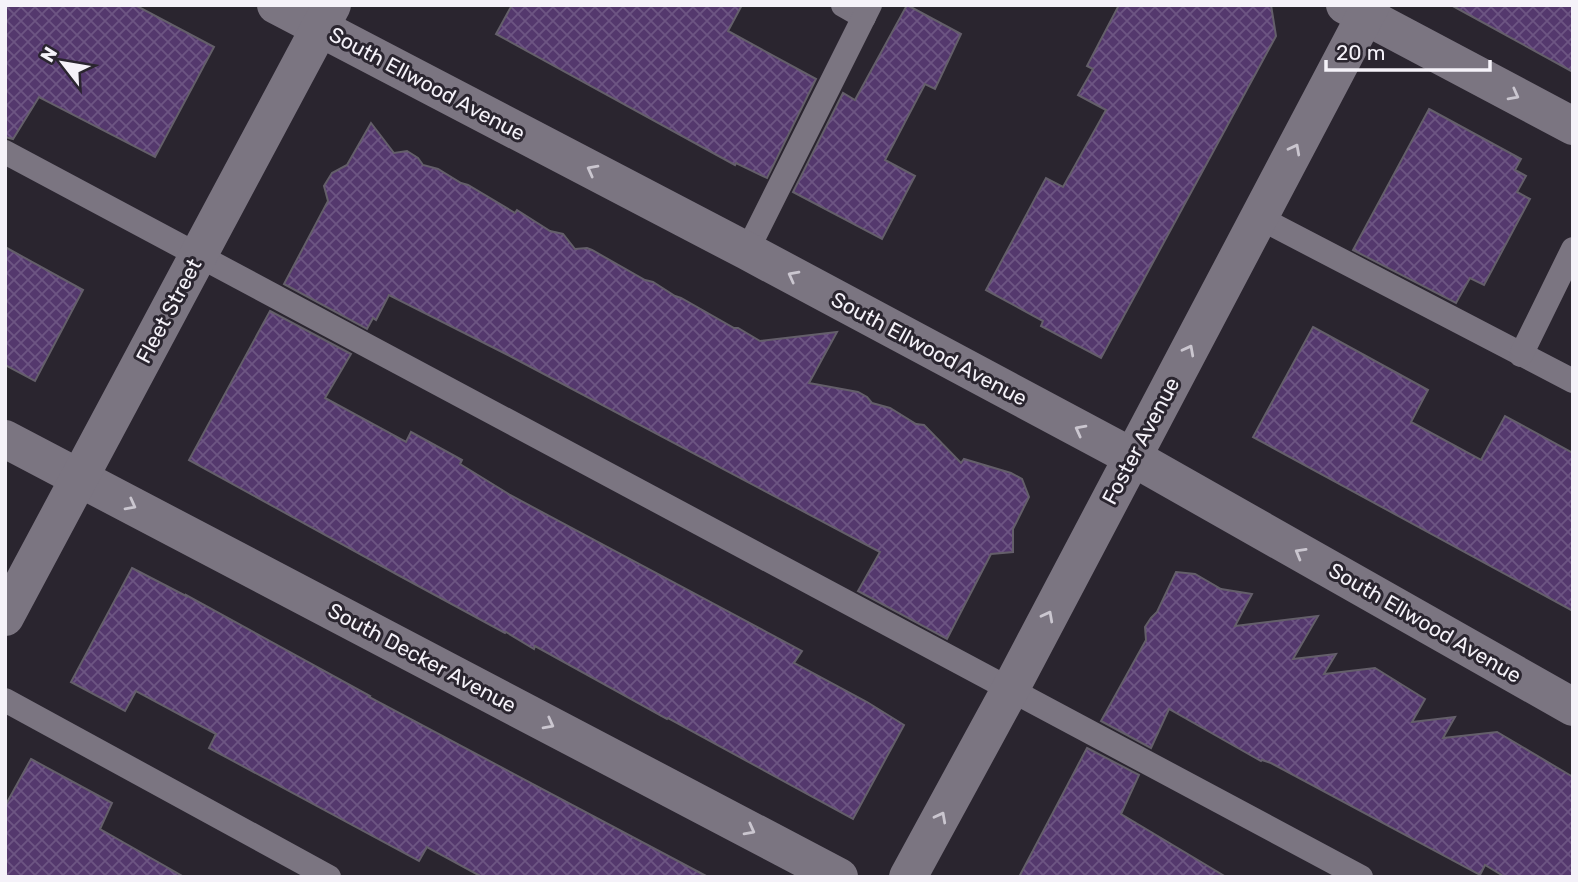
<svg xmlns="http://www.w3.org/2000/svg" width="1578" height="882" font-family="Rubik,sans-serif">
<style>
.building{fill:url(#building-cross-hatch);stroke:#645f6a;stroke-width:2}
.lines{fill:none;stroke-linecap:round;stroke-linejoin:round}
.service{stroke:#7b7581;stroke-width:24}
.minor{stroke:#7b7581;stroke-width:38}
.tertiary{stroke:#7b7581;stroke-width:38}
.oneway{stroke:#cac6cf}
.labels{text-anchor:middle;stroke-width:6;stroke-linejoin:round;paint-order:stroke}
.street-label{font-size:21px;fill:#f5f2f9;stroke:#2a252f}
</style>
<defs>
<pattern id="building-cross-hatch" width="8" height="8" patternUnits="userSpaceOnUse" patternTransform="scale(1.75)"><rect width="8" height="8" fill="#54386d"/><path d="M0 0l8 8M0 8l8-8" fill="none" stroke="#6d5583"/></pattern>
</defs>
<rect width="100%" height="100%" fill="#2a252f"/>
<g class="building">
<polygon points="5,5 135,5 214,47 155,157 39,97 13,139 5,137"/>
<polygon points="512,5 742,5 728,31 816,79 767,178 736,163 735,165 496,34"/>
<polygon points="907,5 961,34 935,89 925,84 885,160 915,176 882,239 793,192 843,93 855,100"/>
<polygon points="1119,5 1271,5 1276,36 1101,358 1041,326 1043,321 986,290 1046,178 1063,187 1106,110 1078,95 1093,69 1087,66"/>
<polygon points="1451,5 1573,5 1573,72"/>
<polygon points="1429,109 1521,159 1515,170 1526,176 1517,192 1530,199 1484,285 1470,278 1456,303 1353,250"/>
<polygon points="371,123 394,153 407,151 418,158 423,165 438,169 461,183 468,185 515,213 517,210 550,231 563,234 575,249 587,248 592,250 645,280 653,282 675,296 681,298 734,328 738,328 760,341 837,332 809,383 858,392 867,397 872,403 890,408 916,424 924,425 961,463 964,459 1011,473 1022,479 1029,497 1013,529 1013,552 991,554 947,639 858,591 880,552 508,355 389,295 376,320 373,318 367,329 284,284 328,201 324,186 332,173 347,165"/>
<polygon points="5,247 83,290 35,381 5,365"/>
<polygon points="270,311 351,354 325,398 406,442 411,432 462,460 460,464 510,495 802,651 794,663 867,702 904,725 853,819 668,718 667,719 535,646 534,649 506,632 505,633 398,575 189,460"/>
<polygon points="1313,327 1428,390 1411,422 1481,460 1505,416 1573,453 1573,611 1253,437"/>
<polygon points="132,568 186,596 186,595 370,696 369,697 708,877 482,877 427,847 419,861 209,748 216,734 136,691 125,711 71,682"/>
<polygon points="1176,572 1195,574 1221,589 1252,594 1235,626 1318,616 1293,659 1336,654 1324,674 1375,668 1425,699 1412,722 1455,717 1443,738 1497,732 1573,777 1573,877 1505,877 1485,865 1480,875 1271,763 1262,760 1261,761 1169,709 1151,748 1101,721 1146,640 1145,627 1151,618 1157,612"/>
<polygon points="1087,748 1139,775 1121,814 1226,877 1019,877"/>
<polygon points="31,759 112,803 100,829 184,877 5,877 5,806"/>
</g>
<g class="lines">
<g class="service">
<polyline points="843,5 864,17"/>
<polyline points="5,152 1361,877"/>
<polyline points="1258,217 1573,381"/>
<polyline points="747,251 870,5"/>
<polyline points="1521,355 1573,249"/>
<polyline points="5,700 329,877"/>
</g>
<g class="minor">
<polyline points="1345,5 1573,126"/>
<polyline points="5,439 839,877"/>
<polyline points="908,877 1011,688 1371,5"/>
</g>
<g class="tertiary">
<polyline points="276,5 747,251 1132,457 1573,707"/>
<polyline points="5,617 332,5"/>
</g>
</g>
<defs><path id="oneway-chevron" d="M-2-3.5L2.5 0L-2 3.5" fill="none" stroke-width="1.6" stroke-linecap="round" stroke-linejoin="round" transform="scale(1.75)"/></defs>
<g class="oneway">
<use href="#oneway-chevron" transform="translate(1514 95) rotate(28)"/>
<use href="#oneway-chevron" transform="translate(1295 149) rotate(-62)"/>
<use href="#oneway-chevron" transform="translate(592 170) rotate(-152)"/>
<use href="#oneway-chevron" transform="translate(793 276) rotate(-152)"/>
<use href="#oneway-chevron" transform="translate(1189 350) rotate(-62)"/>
<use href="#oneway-chevron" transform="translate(1080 430) rotate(-152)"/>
<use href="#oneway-chevron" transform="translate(131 505) rotate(28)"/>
<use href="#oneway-chevron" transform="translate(1300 553) rotate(-150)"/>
<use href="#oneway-chevron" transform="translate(1048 616) rotate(-62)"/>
<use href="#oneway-chevron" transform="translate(549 724) rotate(28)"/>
<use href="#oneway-chevron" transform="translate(941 817) rotate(-62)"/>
<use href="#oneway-chevron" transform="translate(750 830) rotate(28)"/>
</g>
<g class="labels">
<g class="street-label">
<text transform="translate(427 84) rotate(28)" y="7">South Ellwood Avenue</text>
<text transform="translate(169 311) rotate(-62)" y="7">Fleet Street</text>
<text transform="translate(929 349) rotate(28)" y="7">South Ellwood Avenue</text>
<text transform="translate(1141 441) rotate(-62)" y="7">Foster Avenue</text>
<text transform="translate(1425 623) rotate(30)" y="7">South Ellwood Avenue</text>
<text transform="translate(422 658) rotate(28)" y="7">South Decker Avenue</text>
</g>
</g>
<rect width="1578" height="882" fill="none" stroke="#f5f2f9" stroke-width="14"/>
<g transform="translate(63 63) rotate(301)" stroke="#2a252f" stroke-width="5" paint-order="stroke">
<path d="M0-5L12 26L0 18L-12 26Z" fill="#f5f2f9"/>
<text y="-10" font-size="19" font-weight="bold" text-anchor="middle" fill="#f5f2f9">N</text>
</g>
<path d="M1326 60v10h164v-10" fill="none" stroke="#f5f2f9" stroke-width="3.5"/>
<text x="1336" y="60" font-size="21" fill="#f5f2f9" stroke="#2a252f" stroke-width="5" paint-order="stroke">20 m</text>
</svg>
